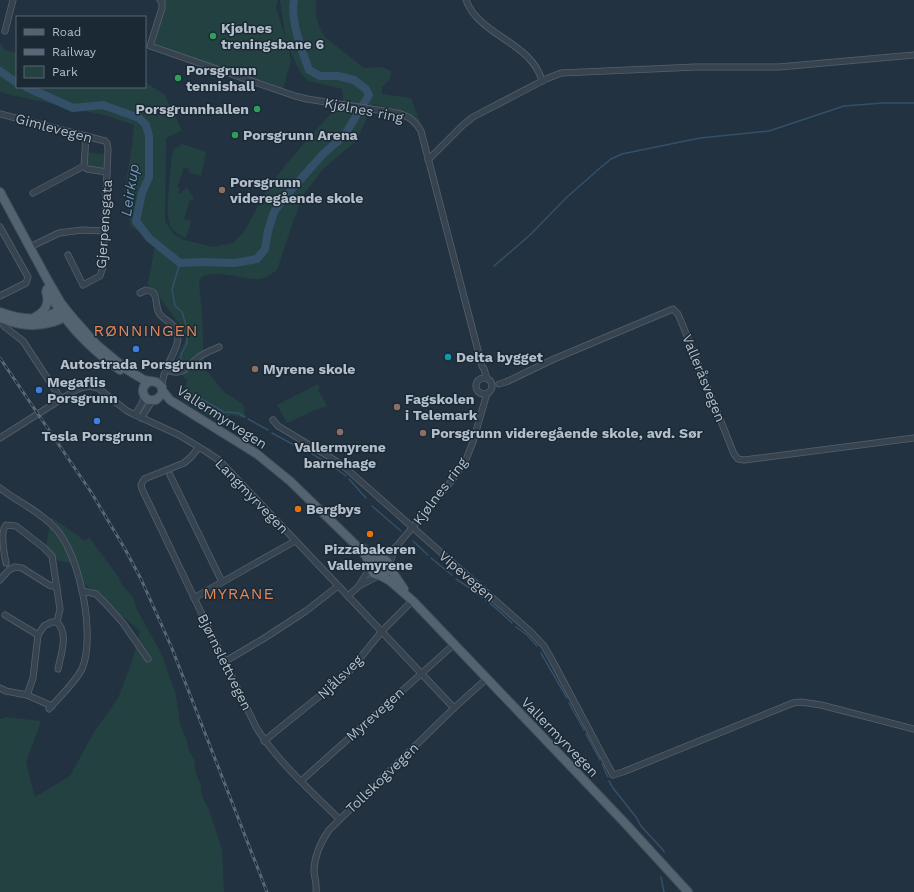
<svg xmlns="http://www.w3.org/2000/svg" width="914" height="892" font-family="'Work Sans',sans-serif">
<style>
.green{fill:#244142}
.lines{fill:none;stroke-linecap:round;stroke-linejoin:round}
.stream{stroke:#345069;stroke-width:1.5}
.river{stroke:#345069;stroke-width:8}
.minor-casing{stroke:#54616e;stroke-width:7}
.primary-casing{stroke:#404d59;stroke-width:10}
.minor{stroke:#374450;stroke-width:5.5}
.primary{stroke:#546370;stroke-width:8}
.rail-casing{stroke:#586878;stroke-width:3}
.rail{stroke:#1b2935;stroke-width:1.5;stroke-dasharray:4.5;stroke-linecap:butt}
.leisure-dot{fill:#2e9e5b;stroke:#1b2935;stroke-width:1.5}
.education-dot{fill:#8d6e63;stroke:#1b2935;stroke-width:1.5}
.shop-dot{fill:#3f7fe0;stroke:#1b2935;stroke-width:1.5}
.culture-dot{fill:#0f9aa8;stroke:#1b2935;stroke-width:1.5}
.food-dot{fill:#e8710a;stroke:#1b2935;stroke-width:1.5}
.labels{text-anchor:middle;stroke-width:3;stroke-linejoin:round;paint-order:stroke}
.poi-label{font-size:14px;font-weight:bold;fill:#b3becb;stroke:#1b2935;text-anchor:start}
.street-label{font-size:14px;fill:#b3becb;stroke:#1b2935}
.water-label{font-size:15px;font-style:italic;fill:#7093b1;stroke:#1b2935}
.quarter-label{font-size:16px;letter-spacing:1px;fill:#df875a;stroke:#1b2935}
</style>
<rect width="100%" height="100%" fill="#223241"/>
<g class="green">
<path d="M160,0H278L276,7L286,41L280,0H316C315,17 317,25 326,38L364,68L381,67L391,71L390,79L382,87V94L411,98L420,122L407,112L373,104L357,140L324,168L304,194L293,222L277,270C272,273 266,278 260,279C241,280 219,269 201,277L199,284L202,312L204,368L224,392L243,404L245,414L244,418L231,415L227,417L224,426L182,400L187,381L174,364L186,339L180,325L158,295L150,291L148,283L156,240L131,227L130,223L125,187L132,146L134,125L108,116L3,93L0,91V43L5,50L17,53V87H145V82L165,95L182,130L166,138L165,221L174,234L184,240L213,247L233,243L244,232L266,191L284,167L314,132L343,101L342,89L309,81L301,74L288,47L291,61L282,92L150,46L162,8Z"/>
<path d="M182,144L206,152L201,176L188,172L189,169L184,167L177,187L180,189L178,193L181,194L182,191H184L186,187L194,198L193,201L190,200L184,219L191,221L186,238C180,235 175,233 171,227C164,214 171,171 172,155L174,149Z"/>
<polygon points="86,152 106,155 105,168 104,170 88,167 86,164"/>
<polygon points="318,384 320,388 318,390 327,406 318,410 317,409 287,423 277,405"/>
<polygon points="51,517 85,541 89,537 119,578 122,585 133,597 136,608 161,653 176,695 180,724 186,738 189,751 194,759 196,774 201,785 202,796 209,810 222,850 224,892 0,892 0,719 6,717 41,721 26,762 35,797 70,776 94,732 118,698 132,662 140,631 81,581 78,565 52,559 46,548"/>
</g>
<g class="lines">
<g class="stream">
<polyline points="180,263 172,289 175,306 182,312 186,325 187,343 181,355 180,366"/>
<polyline points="494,266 530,235 566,198 600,168 611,159 622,154 700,138 769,131 844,106 883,103 914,103"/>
<polyline points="196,396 224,412 238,413 245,417"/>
<polyline points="248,419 268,430"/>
<polyline points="272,433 307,452"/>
<polyline points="312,454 331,465 346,476"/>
<polyline points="349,479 366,498"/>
<polyline points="372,506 401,531"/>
<polyline points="413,541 428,555"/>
<polyline points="431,558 452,575"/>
<path d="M456,579C477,592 495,606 512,623"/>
<polyline points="516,627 527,635 537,646"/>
<polyline points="541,653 567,698"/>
<polyline points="569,703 584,730"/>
<polyline points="586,734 600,760"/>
<polyline points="602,764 608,777"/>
<polyline points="609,781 613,788 636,817 641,826 664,851 664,852"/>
<polyline points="661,877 664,892"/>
</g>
<g class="river">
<polyline points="0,71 17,83"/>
<path d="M26,87L73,108L103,105L139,118L146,125L149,136V177L142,193L136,221L149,238L180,263L202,262L235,263L257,259L265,249L268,231L274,212L283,199L324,153L344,136L369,95L366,89L354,80L338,76H320L309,70C302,51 290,20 294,0"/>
</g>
<defs>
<g id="minor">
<path d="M160,0L162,2V8L150,46L295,96L307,99L397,113C409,116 415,121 421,131L482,366L484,369L487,379"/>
<path d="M466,0C479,36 532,42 542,81"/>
<polyline points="5,31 13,0"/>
<polyline points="0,114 105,141 107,143 108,149 103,267 100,276 83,285 68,255"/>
<polyline points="428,160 463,125 473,117 546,79 561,73 696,67 779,67 914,55"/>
<polyline points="84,166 87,169 107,172"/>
<polyline points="33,193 84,166 86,136"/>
<polyline points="0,227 28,277 26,283 0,296"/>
<polyline points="34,245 59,233 82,230 104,231"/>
<path d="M140,293L146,290L153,292C158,299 155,306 159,313C163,320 174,323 177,331C182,344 168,360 165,372C163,377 162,383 162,387"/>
<polyline points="0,320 5,327 23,341 61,399"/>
<path d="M166,370C184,377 187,366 199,357C204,353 212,350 219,347"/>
<circle cx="484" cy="386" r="8"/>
<polyline points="499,384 506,382 554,359 673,309 678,314 683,326 734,454 738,459 744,460 914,438"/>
<polyline points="135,415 142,403 144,397"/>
<polyline points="141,418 152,401"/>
<polyline points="273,420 278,426 341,464 532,633 544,646 551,658 613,775 623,772 793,703 801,702 821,705 914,729"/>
<polyline points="0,438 74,391 80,388 89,386 98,388 127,411 179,435 207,452 220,461 348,596 359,586 378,576"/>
<path d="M199,447L191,457L184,463L144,479L141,485L142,489L256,727C277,761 311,791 339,819"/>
<polyline points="170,475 222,582"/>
<path d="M0,488C18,502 41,512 56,529C80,555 96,636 82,669C74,684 60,696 49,709"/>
<polyline points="382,557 395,548 412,528 453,479 465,462 473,442 487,393"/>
<path d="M6,563C4,553 0,531 6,525L16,526L43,547L52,556L60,609L57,622"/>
<polyline points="389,565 395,548"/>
<polyline points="0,580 9,570 15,567 22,568 49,585 57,587"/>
<polyline points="360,584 370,568"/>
<polyline points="82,591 96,594 106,604 123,623 148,659"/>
<polyline points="348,596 454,708"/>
<polyline points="194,598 295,541"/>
<polyline points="5,615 38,635"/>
<polyline points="224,662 263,639 306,611 338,586"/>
<polyline points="0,688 6,691 27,695 52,706"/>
<path d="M27,695L33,678L38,635L44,626L52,622H57C69,634 61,654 58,669"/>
<polyline points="264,741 348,673 382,631 408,605"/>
<polyline points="301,781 450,648"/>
<path d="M316,892C317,885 315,879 314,872C314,856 320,843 329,830L454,708L483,682"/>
</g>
<g id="primary">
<path d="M0,192L47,279L61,303L73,318L96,344L126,369L144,380L156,382L159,384L162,387V394L156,400H148C141,394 141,386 149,382"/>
<path d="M47,289C64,323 89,348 120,370"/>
<path d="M0,312C14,317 29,321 43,317C51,315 56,311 64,311"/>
<path d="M35,317C45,312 50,303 46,292"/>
<path d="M0,318C18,325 34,328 53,322C59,320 63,319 66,313"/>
<polyline points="162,390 170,400 257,454 290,481 359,548 366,556 370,566"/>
<path d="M363,548C366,551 369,554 373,555C381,559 392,557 388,571L381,576L374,574L370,568L372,560L378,557"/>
<polyline points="389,567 404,589"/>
<polyline points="381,576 390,581 413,601 623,821 688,892"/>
</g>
</defs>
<use href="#minor" class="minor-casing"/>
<use href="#primary" class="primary-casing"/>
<use href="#minor" class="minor"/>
<use href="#primary" class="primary"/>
<defs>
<polyline id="rail" points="0,358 91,492 125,549 141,579 171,646 267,892"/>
</defs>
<use href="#rail" class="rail-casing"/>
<use href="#rail" class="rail"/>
</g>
<g class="leisure-dot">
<circle cx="213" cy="36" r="4"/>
<circle cx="178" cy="78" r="4"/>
<circle cx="257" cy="109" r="4"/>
<circle cx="235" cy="135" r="4"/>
</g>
<g class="education-dot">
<circle cx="222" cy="190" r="4"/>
<circle cx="255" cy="369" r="4"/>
<circle cx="397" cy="407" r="4"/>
<circle cx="340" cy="432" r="4"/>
<circle cx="423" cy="433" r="4"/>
</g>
<g class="shop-dot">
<circle cx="136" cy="349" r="4"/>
<circle cx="39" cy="390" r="4"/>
<circle cx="97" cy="421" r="4"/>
</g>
<circle class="culture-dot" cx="448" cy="357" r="4"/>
<g class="food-dot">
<circle cx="298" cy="509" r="4"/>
<circle cx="370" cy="534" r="4"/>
</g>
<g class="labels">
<g class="poi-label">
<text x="221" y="33">Kjølnes<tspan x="221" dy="16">treningsbane 6</tspan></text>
<text x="186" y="75">Porsgrunn<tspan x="186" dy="16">tennishall</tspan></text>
<text x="249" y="114" text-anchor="end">Porsgrunnhallen</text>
<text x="243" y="140">Porsgrunn Arena</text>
<text x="230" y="187">Porsgrunn<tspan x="230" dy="16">videregående skole</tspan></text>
<text x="456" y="362">Delta bygget</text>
<text x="136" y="369" text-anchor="middle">Autostrada Porsgrunn</text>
<text x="263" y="374">Myrene skole</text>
<text x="47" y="387">Megaflis<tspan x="47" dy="16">Porsgrunn</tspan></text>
<text x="405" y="404">Fagskolen<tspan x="405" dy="16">i Telemark</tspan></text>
<text x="431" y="438">Porsgrunn videregående skole, avd. Sør</text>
<text x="97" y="441" text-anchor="middle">Tesla Porsgrunn</text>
<text x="340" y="452" text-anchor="middle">Vallermyrene<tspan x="340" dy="16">barnehage</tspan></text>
<text x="306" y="514">Bergbys</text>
<text x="370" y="554" text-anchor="middle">Pizzabakeren<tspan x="370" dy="16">Vallemyrene</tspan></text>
</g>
<g class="street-label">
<text transform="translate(364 110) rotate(11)" y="5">Kjølnes ring</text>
<text transform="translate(54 128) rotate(15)" y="5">Gimlevegen</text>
<text transform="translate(104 224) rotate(-86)" y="5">Gjerpensgata</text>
<text transform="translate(704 378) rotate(68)" y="5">Valleråsvegen</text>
<text transform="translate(222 417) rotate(33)" y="5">Vallermyrvegen</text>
<text transform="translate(440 491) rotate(-53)" y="5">Kjølnes ring</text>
<text transform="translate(252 496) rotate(46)" y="5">Langmyrvegen</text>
<text transform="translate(467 576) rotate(41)" y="5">Vipevegen</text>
<text transform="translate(225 662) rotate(64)" y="5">Bjørnslettvegen</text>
<text transform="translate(340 677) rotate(-44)" y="5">Njålsveg</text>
<text transform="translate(375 714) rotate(-42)" y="5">Myrevegen</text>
<text transform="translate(560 737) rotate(46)" y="5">Vallermyrvegen</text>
<text transform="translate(382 778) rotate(-44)" y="5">Tollskogvegen</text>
</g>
<g class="water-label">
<text transform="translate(130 190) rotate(-81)" y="5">Leirkup</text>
</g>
<g class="quarter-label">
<text x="146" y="336">RØNNINGEN</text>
<text x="239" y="599">MYRANE</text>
</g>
</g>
<rect x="16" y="16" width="130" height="72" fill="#1b2935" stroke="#586571"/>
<rect x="24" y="29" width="20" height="6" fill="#546370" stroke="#586571"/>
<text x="52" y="36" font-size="12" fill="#b3becb">Road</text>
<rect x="24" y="49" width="20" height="6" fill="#586878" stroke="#586571"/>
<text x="52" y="56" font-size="12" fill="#b3becb">Railway</text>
<rect x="24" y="66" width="20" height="12" fill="#244142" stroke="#586571"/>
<text x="52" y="76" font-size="12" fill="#b3becb">Park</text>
</svg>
